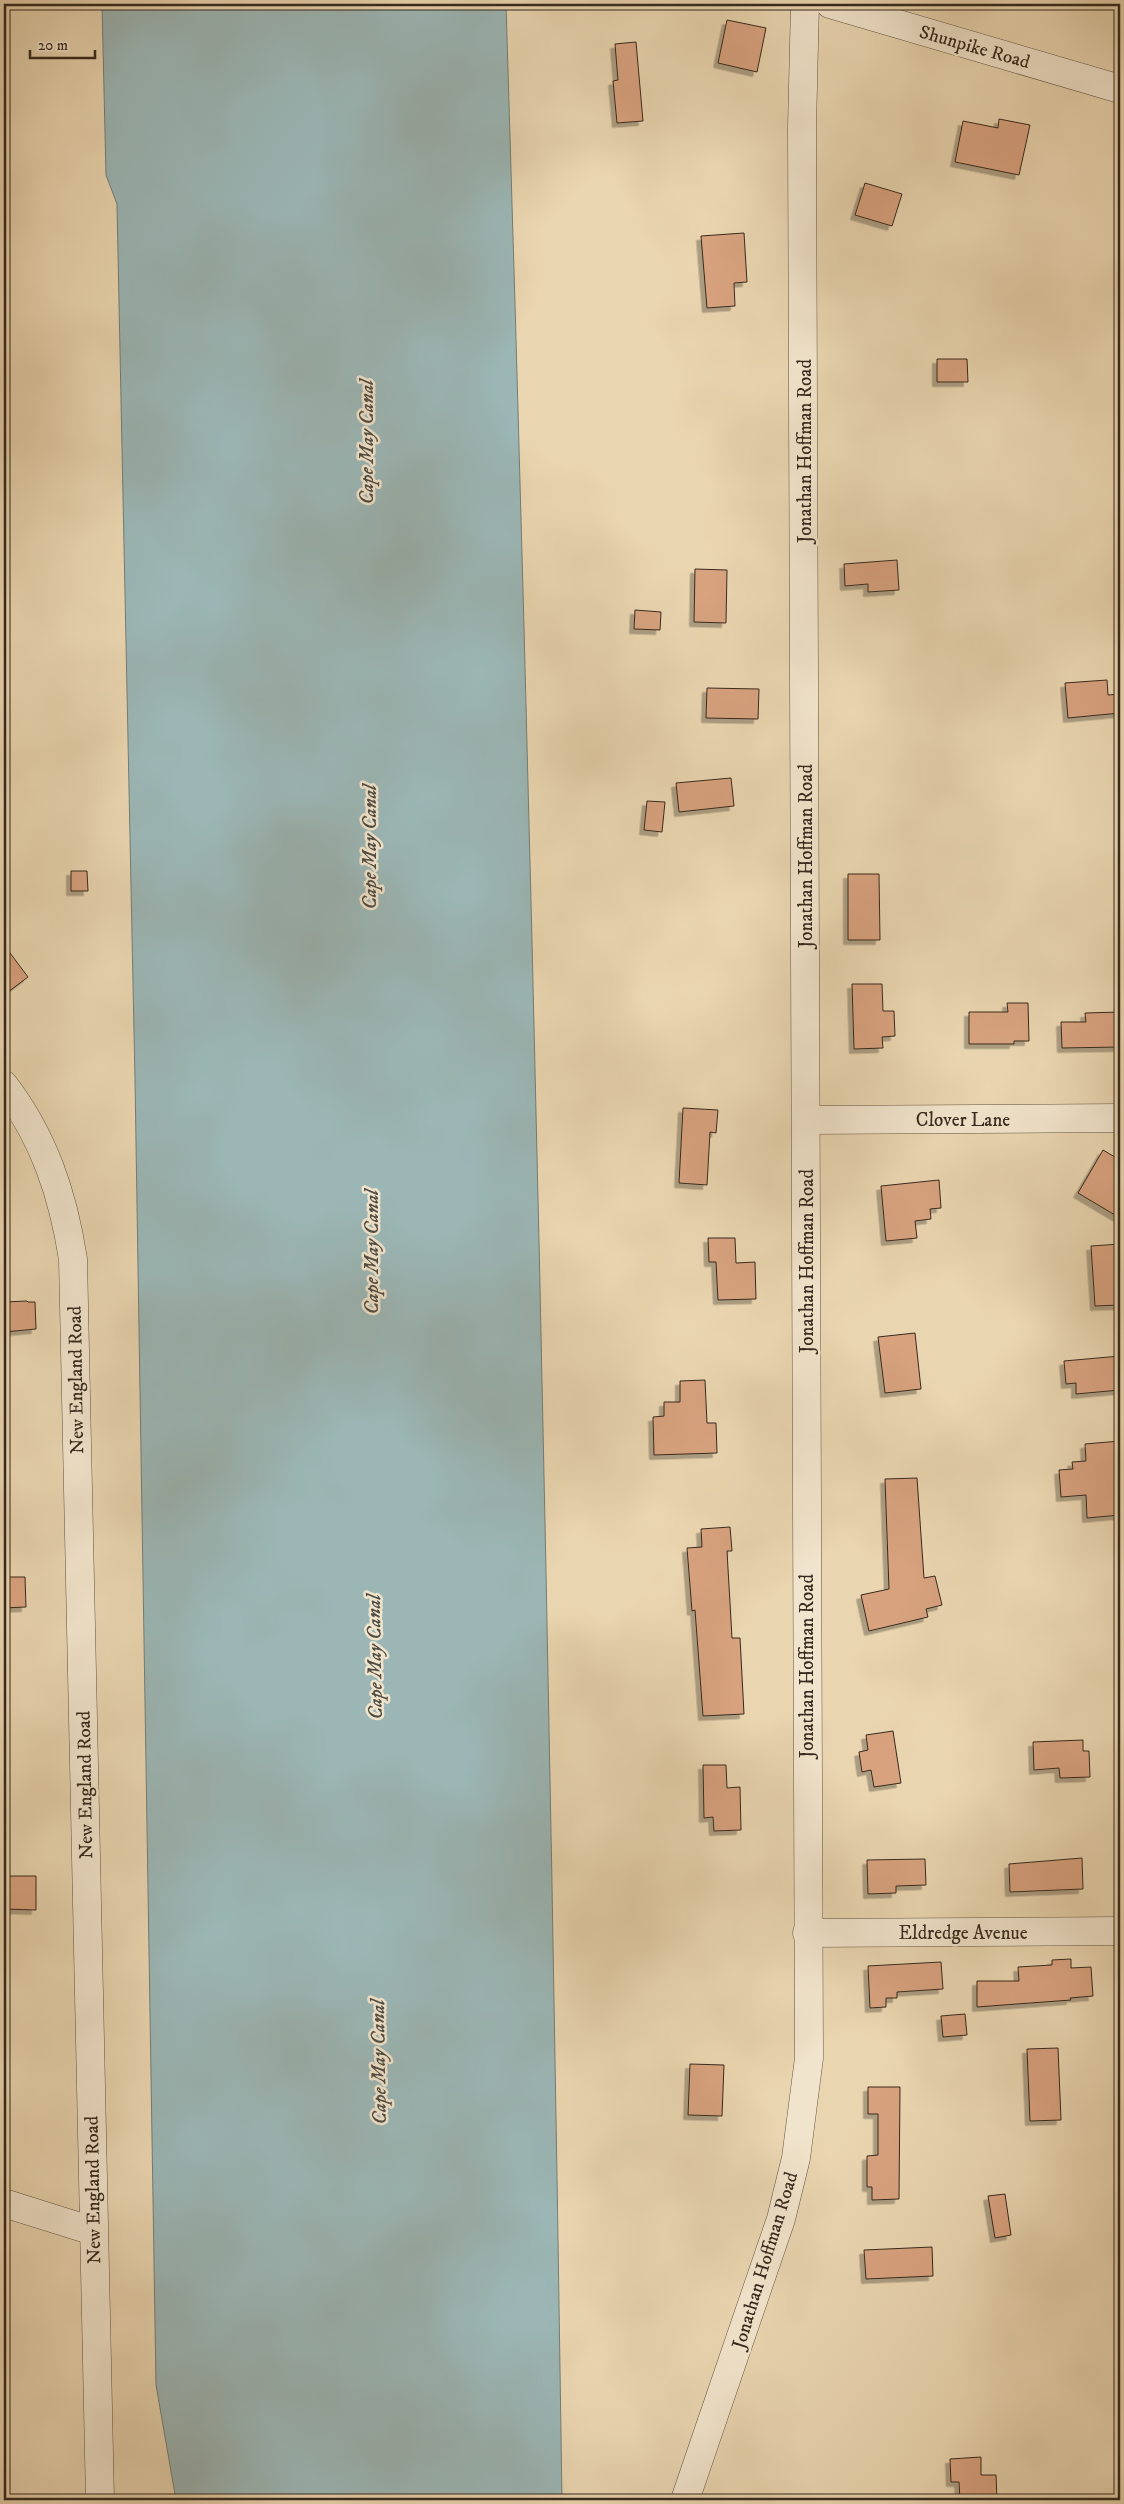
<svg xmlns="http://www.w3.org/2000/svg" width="1124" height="2504" font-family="'IM FELL DW Pica',serif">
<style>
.water{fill:#9bb6b5;stroke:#737e78}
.building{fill:#d8a27f;stroke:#36291d;filter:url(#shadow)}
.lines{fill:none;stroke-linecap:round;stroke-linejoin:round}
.minor-casing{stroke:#635442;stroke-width:29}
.minor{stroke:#f1e4cc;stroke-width:28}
.labels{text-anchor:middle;stroke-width:5;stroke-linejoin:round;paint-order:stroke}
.street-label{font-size:19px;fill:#36291d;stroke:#f1e4cc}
.water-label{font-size:20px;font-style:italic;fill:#4f4c43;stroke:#f1e4cc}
</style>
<defs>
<filter id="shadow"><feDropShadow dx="-4.5" dy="4.5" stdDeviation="0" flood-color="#0004"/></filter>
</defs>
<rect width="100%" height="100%" fill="#e9d5b0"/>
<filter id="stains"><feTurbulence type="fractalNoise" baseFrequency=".004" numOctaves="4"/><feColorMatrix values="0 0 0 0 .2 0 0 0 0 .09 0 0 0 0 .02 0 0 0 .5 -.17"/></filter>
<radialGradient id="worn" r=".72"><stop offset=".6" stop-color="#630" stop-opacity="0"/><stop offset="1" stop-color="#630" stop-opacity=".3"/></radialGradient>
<path class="water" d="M102,4H506C532,836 550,1668 562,2500H176L156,2385L135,1080L117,204L106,175Z"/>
<g class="building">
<polygon points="727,20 766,28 757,72 718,63"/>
<polygon points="636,42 643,121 617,123 613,81 618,80 615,44"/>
<polygon points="999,119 1030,125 1019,175 955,162 963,121 998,128"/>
<polygon points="865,183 902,194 892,226 855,215"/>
<polygon points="744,233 747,282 734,283 735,306 707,308 701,236"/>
<polygon points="937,359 967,359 968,382 937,382"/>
<polygon points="897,560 899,590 868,592 868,584 845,586 844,564"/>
<polygon points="695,569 727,570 726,623 694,622"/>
<polygon points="635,610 661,612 660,630 634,629"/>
<polygon points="1107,680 1108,695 1120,694 1120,713 1068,718 1065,683"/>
<polygon points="707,688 759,689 758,719 706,718"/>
<polygon points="731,778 734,806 679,812 676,783"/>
<polygon points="647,801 665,802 662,832 644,830"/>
<polygon points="71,871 87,871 88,891 71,891"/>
<polygon points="848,874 879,874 880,940 848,940"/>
<polygon points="4,945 28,977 4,995"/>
<polygon points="852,984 882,984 883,1011 894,1011 895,1036 882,1037 883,1048 854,1049"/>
<polygon points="1007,1003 1028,1003 1029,1041 1014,1041 1014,1044 969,1044 969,1012 1008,1012"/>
<polygon points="1120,1012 1120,1047 1062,1048 1061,1022 1086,1022 1085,1013"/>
<polygon points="683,1108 718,1110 716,1133 710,1132 707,1185 679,1183"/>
<polygon points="1103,1150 1120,1160 1120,1218 1078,1193"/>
<polygon points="939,1180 941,1208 930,1209 931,1219 915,1221 917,1238 886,1241 881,1186"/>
<polygon points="708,1238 735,1238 736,1263 755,1262 756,1299 718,1300 716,1262 709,1262"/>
<polygon points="1120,1244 1120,1305 1095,1306 1091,1246"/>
<polygon points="27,1301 28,1302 35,1302 36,1329 4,1332 4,1302"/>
<polygon points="915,1333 921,1389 885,1393 878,1337"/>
<polygon points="1120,1356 1120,1390 1076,1394 1076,1383 1066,1384 1064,1361"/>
<polygon points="705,1380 707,1423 716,1423 717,1453 654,1455 653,1417 664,1416 664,1402 680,1402 680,1381"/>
<polygon points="1120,1441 1120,1515 1087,1518 1086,1495 1061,1497 1059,1470 1073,1469 1072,1462 1086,1461 1085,1444"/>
<polygon points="917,1478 924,1578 935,1576 942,1605 926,1609 928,1617 869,1631 861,1595 889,1589 885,1479"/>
<polygon points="730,1527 732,1551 727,1551 732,1638 740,1638 744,1714 703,1716 695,1610 692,1611 687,1548 702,1547 701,1529"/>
<polygon points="4,1577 25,1577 26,1607 4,1608"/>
<polygon points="893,1731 901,1783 874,1787 871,1770 862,1772 859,1752 868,1750 866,1735"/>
<polygon points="1083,1740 1083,1751 1089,1751 1090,1777 1060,1778 1059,1768 1034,1770 1033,1742"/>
<polygon points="703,1765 726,1765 727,1788 740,1787 741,1830 714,1831 713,1817 704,1818"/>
<polygon points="1082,1858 1083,1889 1010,1892 1009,1864"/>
<polygon points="925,1859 926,1885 896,1886 896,1893 868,1894 867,1860"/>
<polygon points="4,1876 36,1876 36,1910 4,1909"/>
<polygon points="1071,1959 1071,1968 1091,1967 1093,1996 1070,1998 1071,2000 977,2007 977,1981 1019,1981 1018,1967 1052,1965 1052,1960"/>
<polygon points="941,1962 943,1989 897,1992 897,1998 886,1998 886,2007 870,2008 868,1966"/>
<polygon points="965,2014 967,2035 943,2037 941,2016"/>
<polygon points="1058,2048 1061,2120 1030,2121 1027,2049"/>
<polygon points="690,2064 724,2065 722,2116 688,2115"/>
<polygon points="868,2087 900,2087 899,2199 872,2200 872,2187 867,2187 867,2156 878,2155 878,2114 868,2114"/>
<polygon points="1005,2194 1011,2235 995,2238 988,2196"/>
<polygon points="932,2247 933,2276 866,2279 864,2250"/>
<polygon points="981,2457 981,2475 996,2475 997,2500 960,2500 959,2482 951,2482 950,2459"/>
</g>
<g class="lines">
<defs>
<g id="minor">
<polyline points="830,4 1120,89"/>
<path d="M4,1085C44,1137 63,1195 73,1259L100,2500"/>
<polyline points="806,1120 1120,1118"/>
<polyline points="807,1933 1120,1931"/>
<polyline points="4,2203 93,2231"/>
<polyline points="685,2500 781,2219 796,2158 809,2058 802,127 805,4"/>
</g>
</defs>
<use href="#minor" class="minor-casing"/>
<use href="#minor" class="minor"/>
</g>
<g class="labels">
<g class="street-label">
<text transform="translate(975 46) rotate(16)" y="7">Shunpike Road</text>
<text transform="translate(804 451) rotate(-90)" y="7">Jonathan Hoffman Road</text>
<text transform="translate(805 856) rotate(-90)" y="7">Jonathan Hoffman Road</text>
<text x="963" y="1126">Clover Lane</text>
<text transform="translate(806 1261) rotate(-90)" y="7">Jonathan Hoffman Road</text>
<text transform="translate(75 1380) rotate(-91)" y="7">New England Road</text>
<text transform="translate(806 1666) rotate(-90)" y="7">Jonathan Hoffman Road</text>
<text transform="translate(84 1785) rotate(-91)" y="7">New England Road</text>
<text x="963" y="1939">Eldredge Avenue</text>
<text transform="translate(92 2190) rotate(-91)" y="7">New England Road</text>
<text transform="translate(764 2260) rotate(-73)" y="7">Jonathan Hoffman Road</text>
</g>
<g class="water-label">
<text transform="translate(366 442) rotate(-90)" y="7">Cape May Canal</text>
<text transform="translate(369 847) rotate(-90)" y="7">Cape May Canal</text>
<text transform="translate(371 1252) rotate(-90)" y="7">Cape May Canal</text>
<text transform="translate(374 1657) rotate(-91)" y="7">Cape May Canal</text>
<text transform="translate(378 2062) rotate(-91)" y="7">Cape May Canal</text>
</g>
</g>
<rect width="1124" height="2504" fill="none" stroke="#e9d5b0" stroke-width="20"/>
<rect x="5" y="5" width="1114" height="2494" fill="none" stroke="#36291d" stroke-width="2.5"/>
<rect x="10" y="10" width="1104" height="2484" fill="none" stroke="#36291d"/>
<path d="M30 50v8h65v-8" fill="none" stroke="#36291d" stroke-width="2.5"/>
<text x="38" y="50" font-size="15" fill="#36291d" stroke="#f1e4cc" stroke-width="4" paint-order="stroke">20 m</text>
<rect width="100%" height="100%" filter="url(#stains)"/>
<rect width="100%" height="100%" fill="url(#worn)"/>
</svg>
